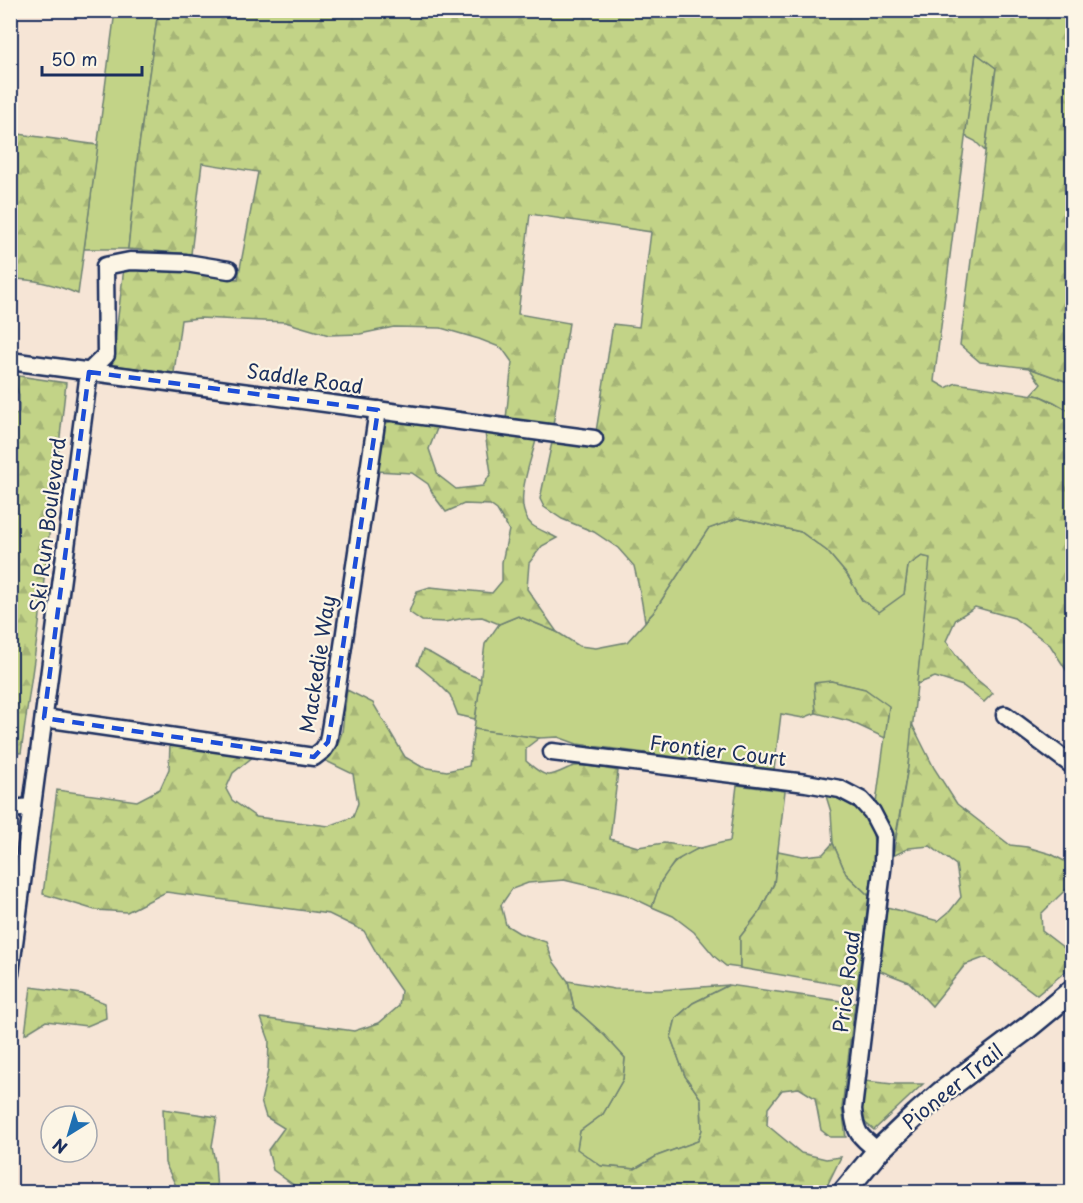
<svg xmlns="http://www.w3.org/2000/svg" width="1083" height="1203" font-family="'Playpen Sans',sans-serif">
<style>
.green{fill:#c2d387;stroke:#6e8172;stroke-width:1.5}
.forest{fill:url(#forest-firs);stroke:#6e8172;stroke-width:1.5}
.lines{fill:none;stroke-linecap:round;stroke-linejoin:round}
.minor-casing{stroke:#1b2f5e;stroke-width:21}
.major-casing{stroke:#1b2f5e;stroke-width:26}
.minor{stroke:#fcf5e5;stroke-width:16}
.major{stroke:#fcf5e5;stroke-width:21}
.marked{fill:none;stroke:#1d4ed8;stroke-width:4.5;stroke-dasharray:12 8;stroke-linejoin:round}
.labels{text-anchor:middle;stroke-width:4.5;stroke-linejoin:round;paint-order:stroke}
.street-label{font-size:20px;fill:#1b2f5e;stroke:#fcf5e5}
</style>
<defs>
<pattern id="forest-firs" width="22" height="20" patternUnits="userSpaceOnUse" patternTransform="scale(1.5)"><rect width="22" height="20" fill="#c2d387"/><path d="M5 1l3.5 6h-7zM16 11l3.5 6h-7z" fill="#a6b577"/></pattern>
</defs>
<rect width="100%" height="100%" fill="#f6e5d6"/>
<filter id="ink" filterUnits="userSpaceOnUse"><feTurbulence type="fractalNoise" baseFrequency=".0167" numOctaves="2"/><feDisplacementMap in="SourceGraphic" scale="12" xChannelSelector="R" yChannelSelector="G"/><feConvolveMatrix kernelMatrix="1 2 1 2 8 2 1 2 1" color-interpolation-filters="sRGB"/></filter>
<g filter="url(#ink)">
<g class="green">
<polygon points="115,11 150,11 157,19 138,153 128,249 84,249"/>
<polygon points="976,53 996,68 985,151 975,141 965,136"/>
<path d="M1029,368L1068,382L1072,385V414C1061,405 1046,397 1032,394L1041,384Z"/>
<polygon points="738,518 801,532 827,551 848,576 862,600 904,594 908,566 922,556 931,558 908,767 895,840 885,817 876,803 889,707 864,689 831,681 815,696 816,713 803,718 781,714 774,770 577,744 558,737 539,738 474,729 485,644 499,624 518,616 557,632 579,646 596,648 627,642 653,613 708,529"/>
<path d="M737,785L785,791L774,883L760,911L740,937V968L726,966L715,957L694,932L673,916L652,907C655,898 657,888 662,880C677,851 700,847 730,841Z"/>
<path d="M826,796C832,798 839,798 844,800C848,802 852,806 856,808C884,830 873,866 869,896L846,874L833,843L831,812Z"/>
<polygon points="568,981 614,989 660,990 729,985 693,1003 676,1018 671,1038 685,1076 701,1099 702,1130 698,1141 657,1156 635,1169 601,1166 576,1149 580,1131 603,1114 623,1079 625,1058 604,1035 574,1008"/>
</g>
<g class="forest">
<polygon points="158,11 1072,11 1072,385 1068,382 1029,368 980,362 960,345 996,68 976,53 934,381 946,388 956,383 1040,396 1066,409 1072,414 1072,679 1050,645 1014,618 975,607 956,619 946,641 969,673 993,693 984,702 963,686 935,677 917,684 930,558 922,556 908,566 904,594 879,612 862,600 848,576 827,551 801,532 738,518 708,529 653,613 645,621 640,592 634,566 618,548 594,532 562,519 544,507 540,499 552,442 595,448 601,442 596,432 613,324 639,327 651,232 530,214 518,314 569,323 553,425 506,419 512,362 502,348 479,339 441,328 394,327 360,334 329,335 285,322 199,318 181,320 174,373 112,365 124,268 187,272 238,279 258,172 202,163 191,254 128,249 138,153"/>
<path d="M11,133L98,145L78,294C57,285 34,279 11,279Z"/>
<polygon points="12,375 66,383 39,624 21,753 10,752 10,420 19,412 19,395"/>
<path d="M395,420L438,426L429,449L438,475L456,489L483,486L491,473L485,433L536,440C531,462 511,507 532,525C539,530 550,534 557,538L542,546L529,563L527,589L557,632L518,616L499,624L482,617L465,618L445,622L422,621L409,612L417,591L430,587L492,593L502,581V562L509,530L497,510L490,505L464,504L446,512L434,496L428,484L412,473L376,471L381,432L386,423Z"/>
<polygon points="423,650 432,654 461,671 481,679 475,719 458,715 450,695 433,678 417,665"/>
<polygon points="831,681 865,689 889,706 885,738 849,721 816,713 814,683"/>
<path d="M347,690L373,703L405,757L422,767L447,771L469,766L474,729L539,738L526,748V761C532,766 539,773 547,775C555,776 566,768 574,766C588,764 604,769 618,771L610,839L638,847L664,843L699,848L675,861L661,881L652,907L627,895L564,880L528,883L512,889L501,905L506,925L519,933L546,942L553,961L568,981L574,1008L604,1035L625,1058L623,1079L603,1114L580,1131L577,1149L601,1166L635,1169L657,1156L698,1141L702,1130L701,1099L685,1076L671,1038L676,1018L693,1003L729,985L855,1003L842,1108L846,1137H830L821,1130L815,1098L799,1088L782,1090L768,1108L767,1125L801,1153L826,1159L841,1157L824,1192H313L295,1186L273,1170L268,1150L284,1128L266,1117L261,1101L268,1071L269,1040L261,1018L354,1031L379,1023L399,1006L401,991L387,971L364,931L329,914L166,892L127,912L95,910L43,894L57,790L137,801L160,789L169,769L170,744L254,756L233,773L226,789L232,800L256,817L329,826L353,817L358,803L353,774L326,761L336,749L342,732Z"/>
<polygon points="912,724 934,768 957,804 1010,845 1027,847 1051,854 1072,865 1072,884 1058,897 1041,914 1042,931 1072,954 1072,966 1037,995 986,957 965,965 932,1006 909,982 878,970 887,907 938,921 950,911 961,897 956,865 930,846 909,848 893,856 908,767"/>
<polygon points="833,843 846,874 869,896 857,988 740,968 740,937 760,911 774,884 778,851 803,856 823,854"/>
<polygon points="31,987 82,994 105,1003 106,1018 87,1026 46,1021 25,1034"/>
<polygon points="864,1081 893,1084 923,1084 874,1130 863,1121 861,1110"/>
<polygon points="163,1109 217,1117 212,1146 215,1162 217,1192 179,1192 165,1163"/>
</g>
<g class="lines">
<defs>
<g id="minor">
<polyline points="10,361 594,439"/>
<polyline points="1005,715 1072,765"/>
<polyline points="44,718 314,757 323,750 328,742 335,700 378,410"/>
<path d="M552,752L806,783L840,789L861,800L872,812L884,835L883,862L853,1109C855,1133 859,1136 878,1151"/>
<polyline points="10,809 32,807"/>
<polyline points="10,974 89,372 106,355 105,266 130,261 186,263 229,270"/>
</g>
<polyline id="major" points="844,1192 878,1151 917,1114 941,1093 1026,1029 1072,991"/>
</defs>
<use href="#minor" class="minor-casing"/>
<use href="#major" class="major-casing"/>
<use href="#minor" class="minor"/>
<use href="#major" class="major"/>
</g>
</g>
<path class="marked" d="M89,372L378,410L335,700L328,742L314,757L44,718Z"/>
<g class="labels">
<g class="street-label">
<text transform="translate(305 379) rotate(8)" y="7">Saddle Road</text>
<text transform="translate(48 525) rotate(-83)" y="7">Ski Run Boulevard</text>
<text transform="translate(318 664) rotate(-81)" y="7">Mackedie Way</text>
<text transform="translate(718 751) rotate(7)" y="7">Frontier Court</text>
<text transform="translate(847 982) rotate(-83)" y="7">Price Road</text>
<text transform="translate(953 1087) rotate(-39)" y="7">Pioneer Trail</text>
</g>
</g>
<rect width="1083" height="1203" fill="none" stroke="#fcf5e5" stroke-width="36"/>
<rect x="18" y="18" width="1047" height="1167" fill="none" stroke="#1b2f5e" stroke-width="2" filter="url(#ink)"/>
<g transform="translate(69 1134) rotate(217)"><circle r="28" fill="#fcf5e5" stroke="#a2a6af" stroke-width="1.5"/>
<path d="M0-4.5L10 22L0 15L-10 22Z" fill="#1f6fb2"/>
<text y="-9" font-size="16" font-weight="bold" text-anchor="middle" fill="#1b2f5e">N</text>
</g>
<path d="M42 66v9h100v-9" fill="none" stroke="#1b2f5e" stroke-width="3"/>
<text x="51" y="66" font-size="18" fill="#1b2f5e" stroke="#fcf5e5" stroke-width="4.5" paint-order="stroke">50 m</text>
</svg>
